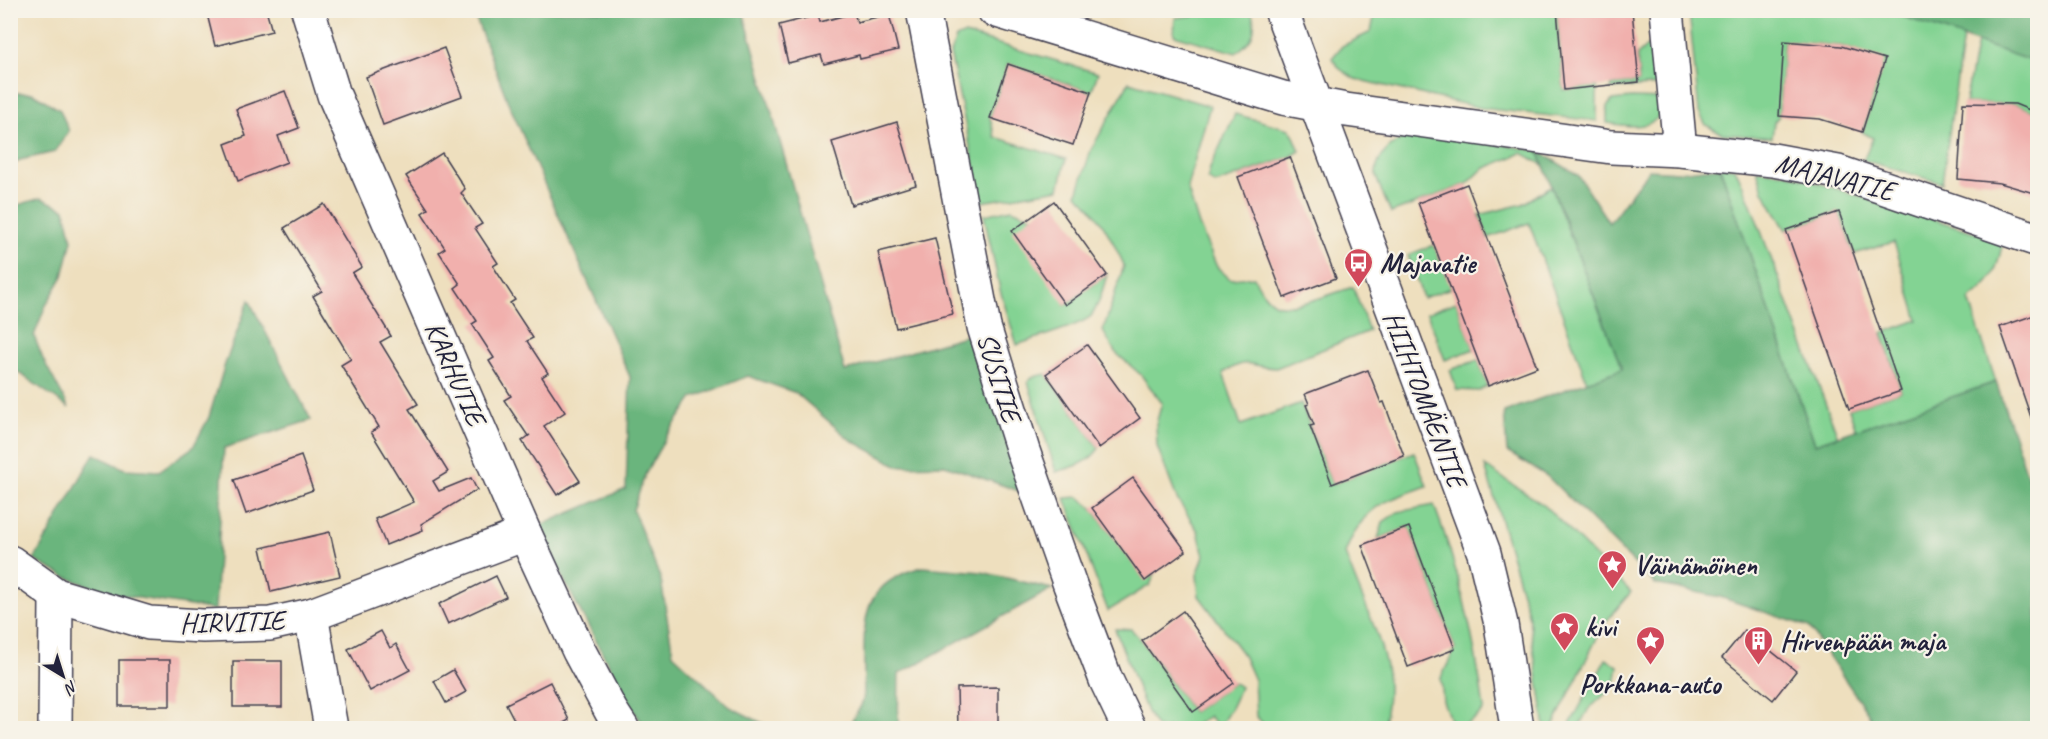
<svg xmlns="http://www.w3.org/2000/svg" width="2048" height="739" font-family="Caveat,sans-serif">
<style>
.green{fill:#83d393;stroke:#527a67;stroke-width:1.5}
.forest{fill:#6ab57d;stroke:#466c5c;stroke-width:1.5}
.building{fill:#f1b0ad}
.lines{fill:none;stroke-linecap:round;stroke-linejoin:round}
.minor-casing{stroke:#413e4f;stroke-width:36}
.minor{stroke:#fff;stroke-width:33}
.labels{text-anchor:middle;stroke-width:4.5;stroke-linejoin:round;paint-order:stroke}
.street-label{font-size:28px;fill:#22223b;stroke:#f7f3e8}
.poi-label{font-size:28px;font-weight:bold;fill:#22223b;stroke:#f7f3e8;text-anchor:start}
</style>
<rect width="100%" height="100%" fill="#f7f3e8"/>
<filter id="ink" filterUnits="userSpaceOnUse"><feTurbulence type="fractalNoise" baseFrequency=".0167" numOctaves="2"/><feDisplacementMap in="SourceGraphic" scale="12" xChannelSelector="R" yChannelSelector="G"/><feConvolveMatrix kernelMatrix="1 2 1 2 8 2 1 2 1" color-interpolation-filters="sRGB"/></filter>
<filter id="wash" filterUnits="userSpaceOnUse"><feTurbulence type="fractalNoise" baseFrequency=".008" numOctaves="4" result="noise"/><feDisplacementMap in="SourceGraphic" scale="24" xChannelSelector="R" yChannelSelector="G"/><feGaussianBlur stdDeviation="1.35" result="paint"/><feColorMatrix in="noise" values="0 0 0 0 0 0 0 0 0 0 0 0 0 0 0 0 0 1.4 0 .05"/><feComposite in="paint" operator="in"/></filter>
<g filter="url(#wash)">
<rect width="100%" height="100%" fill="#eedfbe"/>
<g class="green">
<polygon points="1409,10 1557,11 1564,90 1597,86 1597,121 1481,108 1355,79 1340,69 1332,58 1342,46 1371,32 1375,12 1408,15"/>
<path d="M1196,11H1251C1259,31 1252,41 1236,53L1174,35L1175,18L1197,15Z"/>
<polygon points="1689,11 1887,11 1963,37 1942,183 1863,160 1873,138 1862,132 1884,60 1841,46 1784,41 1779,116 1774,122 1772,138 1722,134 1706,125 1699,112"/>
<polygon points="965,34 1098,73 1091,92 1008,64 990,118 995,137 1066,159 1059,189 982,202 950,53 956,38"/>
<polygon points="1977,42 2037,63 2037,113 2015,104 1965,103"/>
<polygon points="1647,46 1659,48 1662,85 1611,89 1612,85 1639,82 1637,55"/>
<path d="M1129,82L1210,106L1187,187L1199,225L1217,267L1230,279L1254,277C1259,287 1264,297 1274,303C1290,312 1335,292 1353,287L1369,331L1276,368C1248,368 1253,355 1223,373L1241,425L1301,403L1332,484L1414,452L1427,486C1381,503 1364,505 1345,553C1357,590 1382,635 1387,673C1390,692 1387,710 1383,728H1267L1256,716L1254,680L1242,653L1199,596L1197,575L1204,556L1198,531L1177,499L1157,446L1156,424L1162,403L1141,375L1115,352L1103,331L1124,265C1112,239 1099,213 1077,194L1091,150Z"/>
<path d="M1632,98L1663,99C1663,103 1663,110 1661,113C1651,132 1623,125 1607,123V107L1612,100Z"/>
<polygon points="1235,114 1289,129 1293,134 1300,151 1290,157 1215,184 1208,179 1210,168"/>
<path d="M1416,130L1538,151L1543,165L1522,153L1483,169L1467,184L1391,213C1388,204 1376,183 1376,173C1377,151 1400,139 1416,130Z"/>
<polygon points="1720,167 1735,168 1750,202 1838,437 1815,444"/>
<path d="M1757,170L1786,173L2003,241C1996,273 1996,279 1969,300L1996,382L1856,430L1849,409L1901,391L1882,333L1918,320L1894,242L1854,254L1839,212L1786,230L1763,191Z"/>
<polygon points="1551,186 1622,369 1587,382 1529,223 1488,238 1479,215 1523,204"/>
<path d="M1012,209L1032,217L1065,305L1107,275C1103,288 1100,303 1092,315C1084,325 1032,339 1017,345L1000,290L984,215Z"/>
<polygon points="1434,245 1451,288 1423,298 1408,255"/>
<polygon points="1456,302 1474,349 1445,360 1427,313"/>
<polygon points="1478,360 1488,386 1479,391 1457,390 1450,370"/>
<path d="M1046,374L1099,448C1089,464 1072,467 1056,472L1028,382L1033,377Z"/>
<polygon points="1485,466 1545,506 1631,592 1604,624 1552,728 1545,728 1528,613"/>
<polygon points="1079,497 1092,508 1145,580 1155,574 1150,585 1108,611 1065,498"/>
<path d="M1434,505C1459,570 1475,640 1484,709C1476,719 1465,727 1453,728L1443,701L1441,678L1455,649L1409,527L1378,539L1383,522L1398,512Z"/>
<path d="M1115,629H1131L1142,641L1193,712L1234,683L1240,687C1235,701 1229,715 1218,727L1209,716L1191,728H1157L1147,712Z"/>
<polygon points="1606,659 1618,666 1615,685 1588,710 1578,728 1568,728"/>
</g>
<g class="forest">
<polygon points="473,11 743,11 845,371 975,333 1022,492 945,465 898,466 849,439 796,393 748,376 693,398 667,435 645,475 633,510 661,580 673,654 730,707 772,728 645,728 629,703 536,527 626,489 630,377 508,102"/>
<polygon points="1887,11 2037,11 2037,63"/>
<polygon points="11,93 33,93 60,110 69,131 55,152 20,160 11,166"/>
<polygon points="1538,151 1578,175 1609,223 1649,170 1678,172 1720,167 1815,444 1996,382 2037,504 2037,728 1875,728 1868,713 1809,627 1720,597 1655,584 1547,476 1507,452 1504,412 1622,369"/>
<polygon points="41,198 65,209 72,240 63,276 45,307 34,336 43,359 69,408 11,367 11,207"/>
<polygon points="249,300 311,420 224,448 215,610 108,593 66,577 34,560 94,454 125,469 159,471 193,447 209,417 225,364"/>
<path d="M922,567L982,572L1052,589L899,674L898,728H847C852,720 861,709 863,700C865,691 863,681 864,672C864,618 860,584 922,567Z"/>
</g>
<g id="blocks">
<g class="building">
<polygon points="206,10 266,10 272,31 215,46"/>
<polygon points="1557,10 1632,10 1639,82 1564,90"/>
<polygon points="854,13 857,22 889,14 898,50 860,59 859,55 824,64 821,55 788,63 779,25 818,15 820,22"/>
<polygon points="1784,41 1841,46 1885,59 1862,132 1820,119 1779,116"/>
<polygon points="444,48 462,96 383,125 366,77"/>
<polygon points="1008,64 1091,92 1073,145 990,118"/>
<polygon points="285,91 299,128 278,136 287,162 238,181 225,144 246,136 236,109"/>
<polygon points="1963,103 2015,104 2037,113 2037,194 2000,183 1958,179"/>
<polygon points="897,122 916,185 851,205 832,142"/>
<polygon points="442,153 465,189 461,193 482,224 475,228 498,263 493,266 515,300 510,303 533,338 527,341 548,373 542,377 565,412 544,426 580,481 557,495 522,441 530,435 528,436 504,400 511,396 489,361 494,358 472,324 477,321 455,288 460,284 439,252 445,248 422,213 428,209 406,176"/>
<polygon points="1290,157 1336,278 1284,298 1238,177"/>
<polygon points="1467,184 1537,367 1488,386 1418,203"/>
<polygon points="1054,201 1107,275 1065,305 1012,231"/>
<polygon points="324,204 362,267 352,273 391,336 380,342 418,404 409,409 448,472 433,481 439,491 471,478 477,490 421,524 423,530 386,545 375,519 414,502 371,432 379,427 341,365 351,359 313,296 322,291 284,228"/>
<polygon points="1839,212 1901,391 1849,409 1786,230"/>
<polygon points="935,238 953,314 896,328 878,252"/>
<polygon points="2037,314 2037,425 2034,426 2000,327"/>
<polygon points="1087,345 1140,418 1099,448 1046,374"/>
<polygon points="1368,370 1381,403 1384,402 1404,456 1332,484 1310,426 1314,425 1306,405 1309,404 1305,394"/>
<polygon points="301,456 313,490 246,514 234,480"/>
<polygon points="1133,478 1186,551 1145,581 1092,508"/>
<polygon points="1409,527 1455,649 1408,667 1362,545"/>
<polygon points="330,532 340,576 271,592 261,548"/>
<polygon points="496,576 506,597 448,624 439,604"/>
<polygon points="1183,611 1234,683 1193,712 1142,641"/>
<polygon points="1745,630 1796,671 1773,700 1722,658"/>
<polygon points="381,631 390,648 396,644 410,670 370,691 348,649"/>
<rect x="119" y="660" width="51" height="46"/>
<rect x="233" y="661" width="49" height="46"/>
<polygon points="453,670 466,692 446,703 434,681"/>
<polygon points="550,682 569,720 553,729 519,729 506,704"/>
<polygon points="998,687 998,729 958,729 957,688"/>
</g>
</g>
</g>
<g filter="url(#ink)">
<use href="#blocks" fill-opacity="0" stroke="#413e4f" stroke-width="1.5"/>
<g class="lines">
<defs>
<g id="minor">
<polyline points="308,10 334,95 525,534 579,651 611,711 622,728"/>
<polyline points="923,10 984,327 1023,451 1070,585 1106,680 1129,728"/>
<polyline points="994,10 1283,98 1346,110 1611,147 1680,150 1773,160 1838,172 2038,240"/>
<polyline points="1281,10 1484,553 1501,624 1517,728"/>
<polyline points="1667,10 1680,150"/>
<polyline points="10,562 56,595 149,623 203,626 270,624 311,615 525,534"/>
<polyline points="311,615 331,728"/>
<polyline points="55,728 56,595"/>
</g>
</defs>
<use href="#minor" class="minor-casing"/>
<use href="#minor" class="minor"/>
</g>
</g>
<defs>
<symbol id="bus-pin" viewBox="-11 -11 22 30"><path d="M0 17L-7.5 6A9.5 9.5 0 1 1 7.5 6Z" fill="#d1495b" stroke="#f7f3e8"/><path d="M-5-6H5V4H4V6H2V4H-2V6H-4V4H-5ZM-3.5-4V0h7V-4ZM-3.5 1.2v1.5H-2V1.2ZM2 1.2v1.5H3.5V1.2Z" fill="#fff"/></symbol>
<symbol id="sight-pin" viewBox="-11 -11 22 30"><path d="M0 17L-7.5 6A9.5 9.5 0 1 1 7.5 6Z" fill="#d1495b" stroke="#f7f3e8"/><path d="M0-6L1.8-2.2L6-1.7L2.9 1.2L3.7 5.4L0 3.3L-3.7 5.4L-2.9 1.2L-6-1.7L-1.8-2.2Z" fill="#fff"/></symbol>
<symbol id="building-pin" viewBox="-11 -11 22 30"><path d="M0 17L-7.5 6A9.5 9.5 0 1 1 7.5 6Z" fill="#d1495b" stroke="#f7f3e8"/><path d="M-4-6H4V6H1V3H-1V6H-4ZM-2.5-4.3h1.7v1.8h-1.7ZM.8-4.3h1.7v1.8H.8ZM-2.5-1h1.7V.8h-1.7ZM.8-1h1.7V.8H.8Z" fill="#fff"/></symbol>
</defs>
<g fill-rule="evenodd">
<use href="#bus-pin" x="1342" y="246" width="33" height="45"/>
<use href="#sight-pin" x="1596" y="548" width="33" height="45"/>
<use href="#sight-pin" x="1548" y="610" width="33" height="45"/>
<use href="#sight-pin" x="1634" y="624" width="33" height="45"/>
<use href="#building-pin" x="1742" y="624" width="33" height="45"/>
</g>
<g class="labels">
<g class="street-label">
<text transform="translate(1835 176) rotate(14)" y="10">MAJAVATIE</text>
<text transform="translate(456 373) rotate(66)" y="10">KARHUTIE</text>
<text transform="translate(1000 377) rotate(73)" y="10">SUSITIE</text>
<text transform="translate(1426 399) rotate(69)" y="10">HIIHTOMÄENTIE</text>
<text transform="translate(232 621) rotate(-2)" y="10">HIRVITIE</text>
</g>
<g class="poi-label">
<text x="1380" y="272">Majavatie</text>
<text x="1634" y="574">Väinämöinen</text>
<text x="1585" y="636">kivi</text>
<text x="1780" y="650">Hirvenpään maja</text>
<text x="1650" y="693" text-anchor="middle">Porkkana-auto</text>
</g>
</g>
<rect width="2048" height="739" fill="none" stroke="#f7f3e8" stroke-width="36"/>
<g transform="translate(63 676) rotate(142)" stroke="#f7f3e8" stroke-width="4.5" paint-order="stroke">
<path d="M0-4.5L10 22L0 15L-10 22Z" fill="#22223b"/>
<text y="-9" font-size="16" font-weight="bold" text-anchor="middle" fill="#22223b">N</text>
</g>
</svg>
